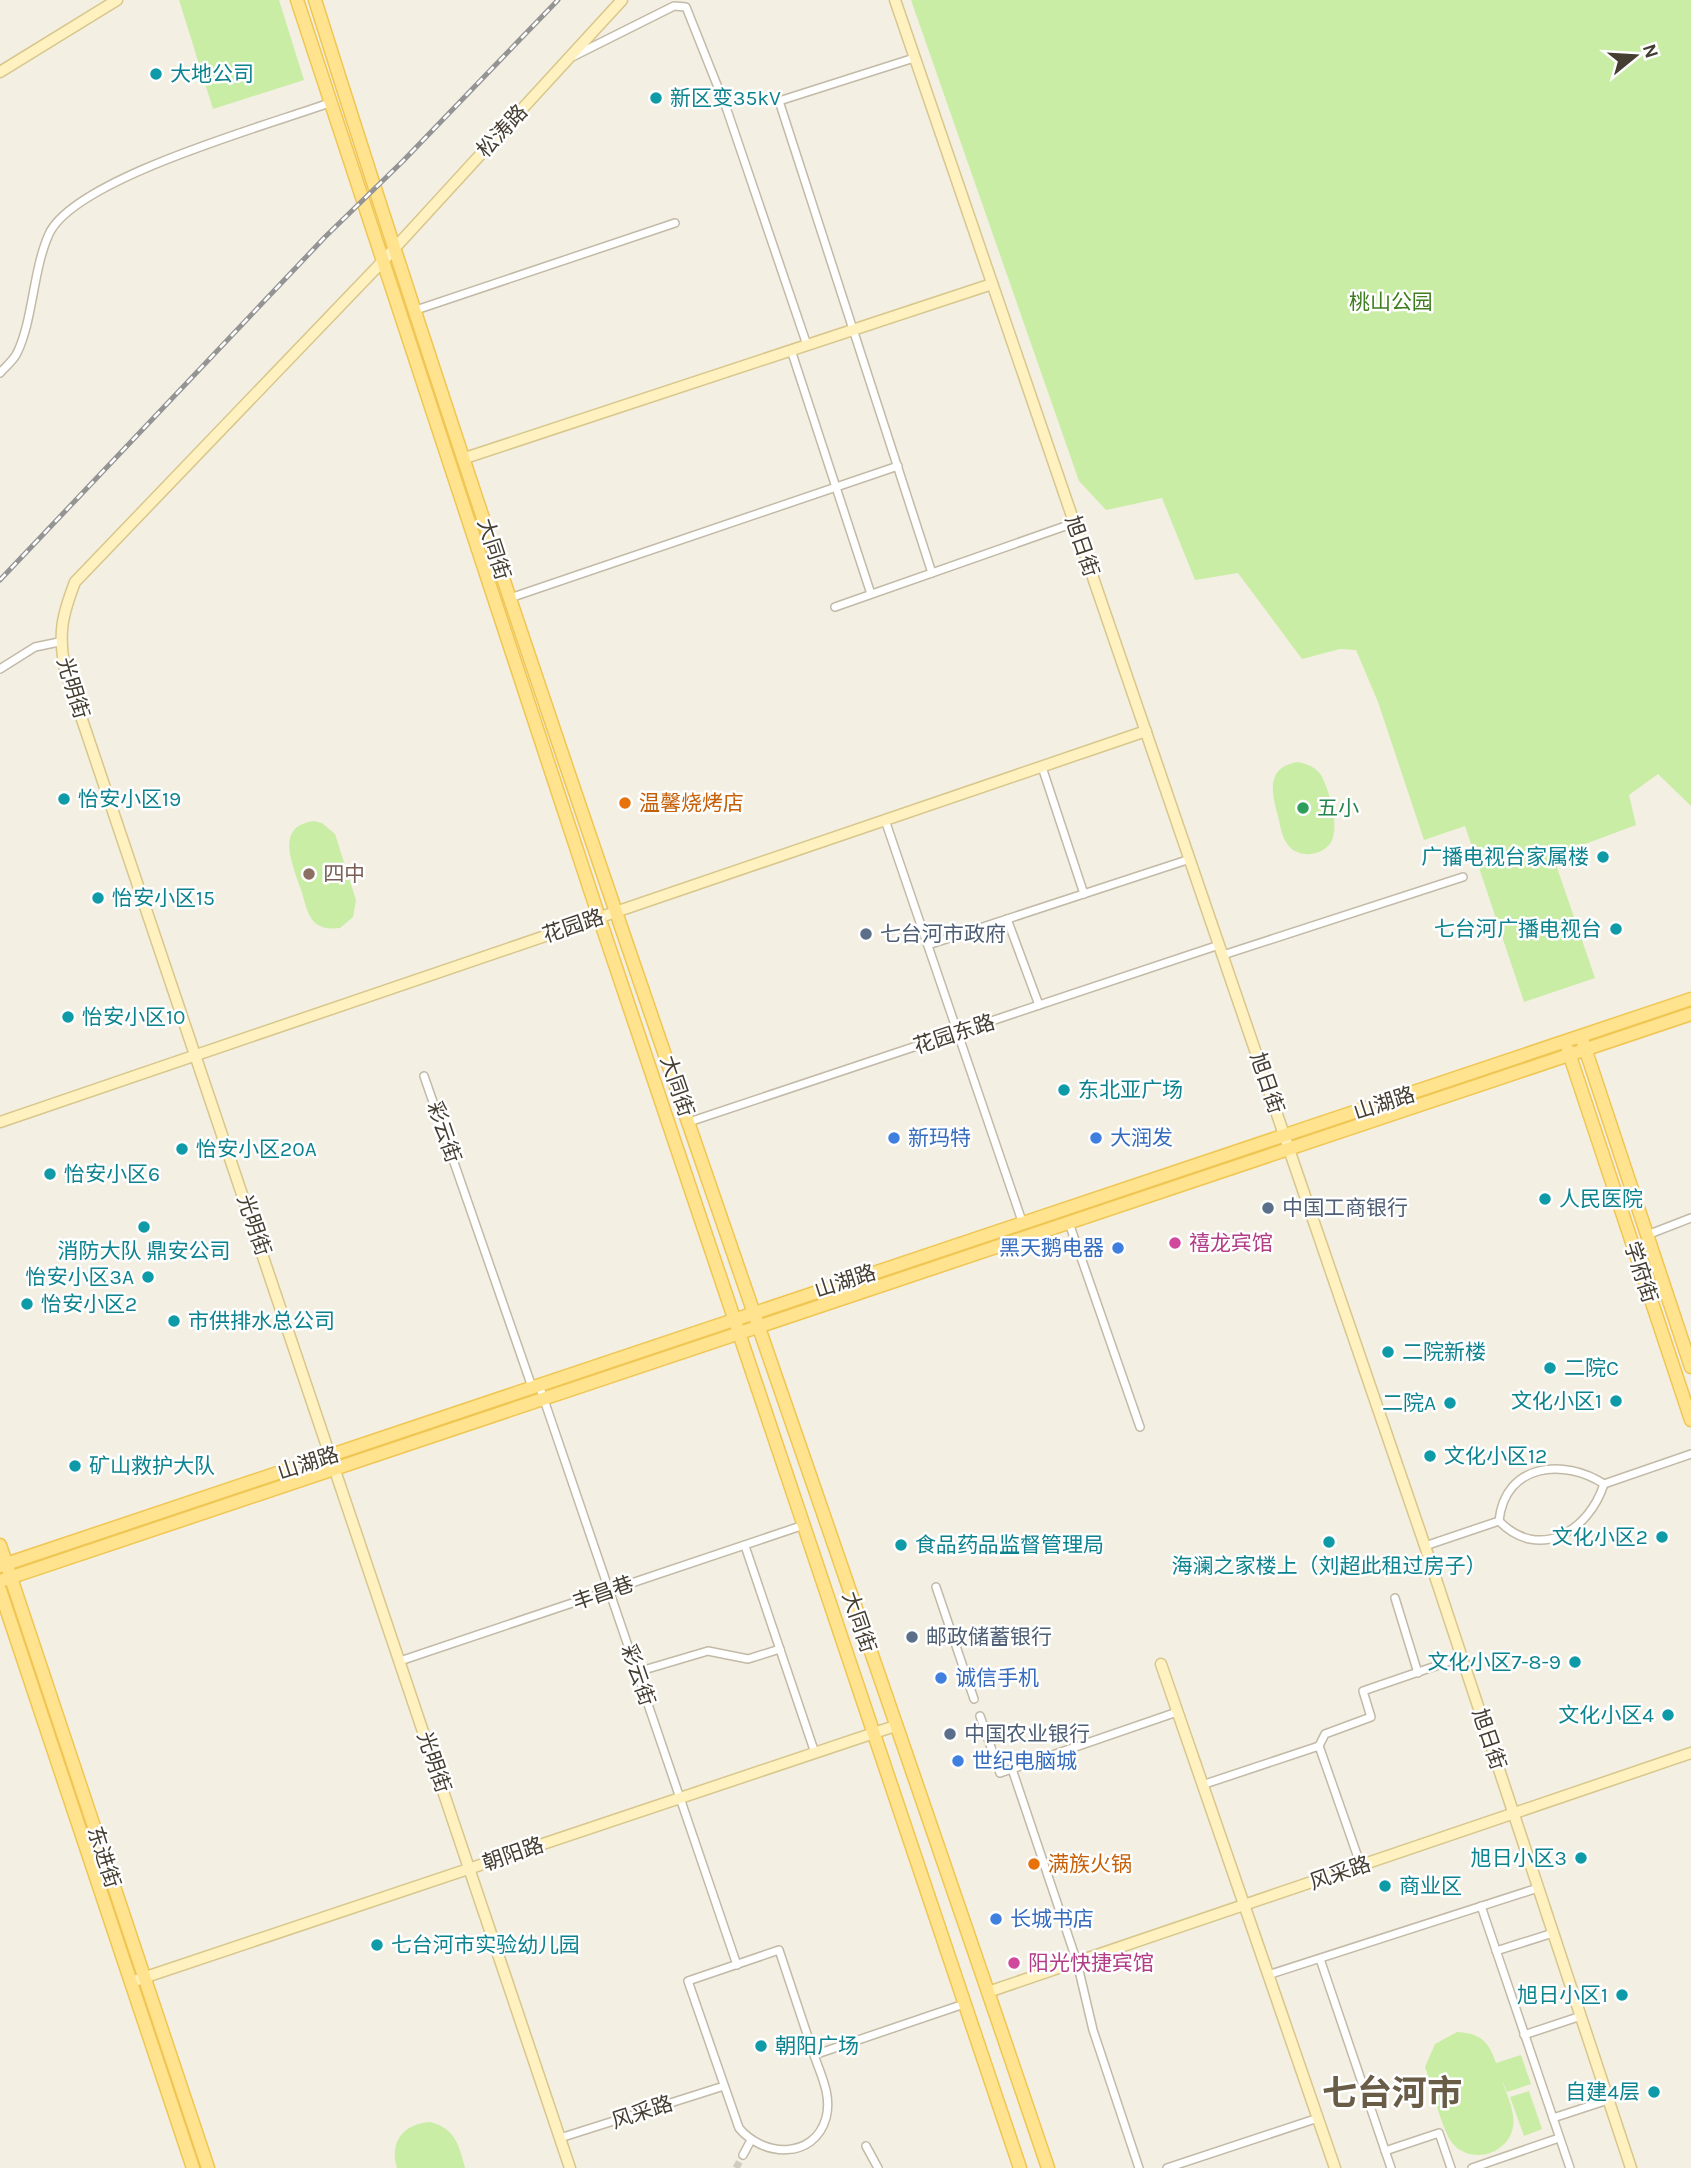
<svg xmlns="http://www.w3.org/2000/svg" width="1691" height="2168" font-family="Karla,'Noto Sans SC',sans-serif">
<style>
.green{fill:#caeda6}
.lines{fill:none;stroke-linecap:round;stroke-linejoin:round}
.street-tunnel{stroke:#d0ccbf;stroke-width:7;stroke-dasharray:7 3.5;stroke-linecap:butt}
.street-casing{stroke:#c2baa7;stroke-width:10}
.secondary-casing{stroke:#d8c78c;stroke-width:13}
.primary-casing{stroke:#f0c653;stroke-width:15}
.street{stroke:#fff;stroke-width:7}
.secondary{stroke:#fff2c0;stroke-width:10}
.primary{stroke:#ffe38f;stroke-width:12}
.rail-casing{stroke:#949494;stroke-width:5}
.rail{stroke:#fff;stroke-width:2.5;stroke-dasharray:8;stroke-linecap:butt}
.culture-dot{fill:#0f9aa8;stroke:#fff;stroke-width:2.5}
.food-dot{fill:#e8710a;stroke:#fff;stroke-width:2.5}
.leisure-dot{fill:#2e9e5b;stroke:#fff;stroke-width:2.5}
.education-dot{fill:#8d6e63;stroke:#fff;stroke-width:2.5}
.service-dot{fill:#5c6f8a;stroke:#fff;stroke-width:2.5}
.shop-dot{fill:#3f7fe0;stroke:#fff;stroke-width:2.5}
.hotel-dot{fill:#d1479c;stroke:#fff;stroke-width:2.5}
.labels{text-anchor:middle;stroke-width:5;stroke-linejoin:round;paint-order:stroke}
.culture-label{font-size:21px;fill:#0d838f;stroke:#fff;text-anchor:start}
.street-label{font-size:21px;fill:#453e32;stroke:#fff}
.park-label{font-size:21px;fill:#407d20;stroke:#fff}
.food-label{font-size:21px;fill:#c56008;stroke:#fff;text-anchor:start}
.leisure-label{font-size:21px;fill:#27864d;stroke:#fff;text-anchor:start}
.education-label{font-size:21px;fill:#785e54;stroke:#fff;text-anchor:start}
.service-label{font-size:21px;fill:#4e5e75;stroke:#fff;text-anchor:start}
.shop-label{font-size:21px;fill:#366cbe;stroke:#fff;text-anchor:start}
.hotel-label{font-size:21px;fill:#b23c85;stroke:#fff;text-anchor:start}
.town-label{font-size:35px;font-weight:bold;fill:#695d48;stroke:#fff}
</style>
<rect width="100%" height="100%" fill="#f3efe2"/>
<g class="green">
<polygon points="179,0 279,0 304,80 213,109"/>
<polygon points="911,0 1691,0 1691,806 1658,774 1629,795 1636,825 1553,856 1595,978 1524,1002 1465,826 1424,840 1378,702 1356,650 1340,649 1302,659 1238,573 1195,580 1162,498 1106,510 1079,481"/>
<path d="M1298,762C1307,764 1316,767 1321,775C1330,791 1342,833 1328,846C1316,858 1294,857 1286,842C1281,834 1280,824 1278,816C1271,792 1266,767 1298,762Z"/>
<path d="M314,821L322,823L335,834L356,900L353,917L340,928C331,929 322,929 314,922C306,914 304,897 300,887C292,862 275,826 314,821Z"/>
<path d="M1457,2032C1481,2033 1489,2042 1496,2063L1521,2055L1531,2084L1507,2092L1502,2080C1506,2094 1516,2112 1513,2127C1508,2154 1472,2165 1453,2144C1441,2129 1432,2086 1425,2067L1435,2044Z"/>
<polygon points="1529,2091 1542,2129 1524,2136 1510,2097"/>
<path d="M430,2122C455,2128 459,2145 465,2168H397C389,2142 403,2124 430,2122Z"/>
</g>
<g class="lines">
<polyline class="street-tunnel" points="736,2168 743,2155"/>
<defs>
<g id="street">
<polyline points="574,56 674,6 686,7 727,110 807,345"/>
<polyline points="914,58 779,101 932,573"/>
<polyline points="416,310 675,223"/>
<polyline points="791,350 871,594"/>
<path d="M0,373C5,367 14,360 17,353C33,321 33,269 49,234C75,178 269,125 329,103"/>
<polyline points="510,598 898,466"/>
<polyline points="835,607 1074,523"/>
<polyline points="0,669 35,647 59,642"/>
<polyline points="1042,767 1084,894"/>
<polyline points="885,820 1023,1224"/>
<polyline points="1007,919 1039,1005"/>
<polyline points="928,945 1190,859"/>
<polyline points="1223,955 1463,877"/>
<polyline points="424,1076 532,1387"/>
<polyline points="689,1122 1219,945"/>
<polyline points="1069,1223 1140,1427"/>
<polyline points="1647,1235 1691,1218"/>
<polyline points="539,1385 737,1965"/>
<path d="M1499,1521C1505,1463 1564,1458 1604,1484L1691,1454"/>
<polyline points="745,1546 815,1753"/>
<path d="M1425,1546L1499,1521C1539,1562 1589,1531 1604,1484"/>
<polyline points="936,1587 974,1699"/>
<polyline points="1395,1598 1418,1673"/>
<polyline points="400,1661 804,1525"/>
<polyline points="637,1672 708,1651 748,1659 780,1649"/>
<polyline points="980,1716 1000,1773 1177,1712"/>
<polyline points="1319,1746 1325,1734 1371,1717 1363,1691 1462,1657"/>
<polyline points="1012,1769 1077,1962 1093,2030 1139,2168"/>
<polyline points="1202,1785 1319,1746 1361,1866"/>
<polyline points="1481,1906 1570,2168"/>
<polyline points="1496,1951 1553,1933"/>
<polyline points="1320,1959 1391,2168"/>
<polyline points="1268,1975 1538,1888"/>
<polyline points="1524,2035 1581,2016"/>
<path d="M814,2055L779,1950L688,1981L739,2128C763,2157 814,2160 826,2118C832,2096 821,2075 814,2055L964,2004"/>
<polyline points="1553,2118 1608,2100"/>
<polyline points="560,2138 724,2086"/>
<polyline points="866,2146 878,2168"/>
<polyline points="1385,2151 1439,2133 1451,2168"/>
<polyline points="743,2155 750,2142"/>
<polyline points="1167,2168 1318,2118"/>
<polyline points="1472,2168 1559,2138"/>
</g>
<g id="secondary">
<polyline points="895,0 1425,1546 1631,2168"/>
<polyline points="0,72 117,0"/>
<polyline points="465,458 992,284"/>
<polyline points="0,1122 1146,731"/>
<polyline points="1161,1664 1335,2168"/>
<polyline points="131,1982 895,1726"/>
<polyline points="988,1992 1691,1753"/>
<path d="M570,2168L65,669C58,633 62,616 75,582L382,262L622,0"/>
</g>
<g id="primary">
<polyline points="297,0 599,917 1020,2168"/>
<path d="M315,0C544,728 803,1445 1048,2168"/>
<polyline points="1583,1042 1691,1367"/>
<polyline points="1568,1050 1691,1420"/>
<polyline points="0,1545 208,2168"/>
<polyline points="0,1566 1691,999"/>
<polyline points="0,1581 1691,1014"/>
<polyline points="0,1590 193,2168"/>
</g>
</defs>
<use href="#street" class="street-casing"/>
<use href="#secondary" class="secondary-casing"/>
<use href="#primary" class="primary-casing"/>
<use href="#street" class="street"/>
<use href="#secondary" class="secondary"/>
<use href="#primary" class="primary"/>
<defs>
<polyline id="rail" points="0,580 325,237 403,161 558,0"/>
</defs>
<use href="#rail" class="rail-casing"/>
<use href="#rail" class="rail"/>
</g>
<g class="culture-dot">
<circle cx="156" cy="74" r="7"/>
<circle cx="656" cy="98" r="7"/>
<circle cx="64" cy="799" r="7"/>
<circle cx="1603" cy="857" r="7"/>
<circle cx="98" cy="898" r="7"/>
<circle cx="1616" cy="929" r="7"/>
<circle cx="68" cy="1017" r="7"/>
<circle cx="1064" cy="1090" r="7"/>
<circle cx="182" cy="1149" r="7"/>
<circle cx="50" cy="1174" r="7"/>
<circle cx="1545" cy="1199" r="7"/>
<circle cx="144" cy="1227" r="7"/>
<circle cx="148" cy="1277" r="7"/>
<circle cx="27" cy="1304" r="7"/>
<circle cx="174" cy="1321" r="7"/>
<circle cx="1388" cy="1352" r="7"/>
<circle cx="1550" cy="1368" r="7"/>
<circle cx="1616" cy="1401" r="7"/>
<circle cx="1450" cy="1403" r="7"/>
<circle cx="1430" cy="1456" r="7"/>
<circle cx="75" cy="1466" r="7"/>
<circle cx="1662" cy="1537" r="7"/>
<circle cx="1329" cy="1542" r="7"/>
<circle cx="901" cy="1545" r="7"/>
<circle cx="1575" cy="1662" r="7"/>
<circle cx="1668" cy="1715" r="7"/>
<circle cx="1581" cy="1858" r="7"/>
<circle cx="1385" cy="1886" r="7"/>
<circle cx="377" cy="1945" r="7"/>
<circle cx="1622" cy="1995" r="7"/>
<circle cx="761" cy="2046" r="7"/>
<circle cx="1654" cy="2092" r="7"/>
</g>
<g class="food-dot">
<circle cx="625" cy="803" r="7"/>
<circle cx="1034" cy="1864" r="7"/>
</g>
<circle class="leisure-dot" cx="1303" cy="808" r="7"/>
<circle class="education-dot" cx="309" cy="874" r="7"/>
<g class="service-dot">
<circle cx="866" cy="934" r="7"/>
<circle cx="1268" cy="1208" r="7"/>
<circle cx="912" cy="1637" r="7"/>
<circle cx="950" cy="1734" r="7"/>
</g>
<g class="shop-dot">
<circle cx="894" cy="1138" r="7"/>
<circle cx="1096" cy="1138" r="7"/>
<circle cx="1118" cy="1248" r="7"/>
<circle cx="941" cy="1678" r="7"/>
<circle cx="958" cy="1761" r="7"/>
<circle cx="996" cy="1919" r="7"/>
</g>
<g class="hotel-dot">
<circle cx="1175" cy="1243" r="7"/>
<circle cx="1014" cy="1963" r="7"/>
</g>
<g class="labels">
<g class="culture-label">
<text x="170" y="81">大地公司</text>
<text x="670" y="105">新区变35kV</text>
<text x="78" y="806">怡安小区19</text>
<text x="1589" y="864" text-anchor="end">广播电视台家属楼</text>
<text x="112" y="905">怡安小区15</text>
<text x="1602" y="936" text-anchor="end">七台河广播电视台</text>
<text x="82" y="1024">怡安小区10</text>
<text x="1078" y="1097">东北亚广场</text>
<text x="196" y="1156">怡安小区20A</text>
<text x="64" y="1181">怡安小区6</text>
<text x="1559" y="1206">人民医院</text>
<text x="144" y="1258" text-anchor="middle">消防大队 鼎安公司</text>
<text x="134" y="1284" text-anchor="end">怡安小区3A</text>
<text x="41" y="1311">怡安小区2</text>
<text x="188" y="1328">市供排水总公司</text>
<text x="1402" y="1359">二院新楼</text>
<text x="1564" y="1375">二院C</text>
<text x="1602" y="1408" text-anchor="end">文化小区1</text>
<text x="1436" y="1410" text-anchor="end">二院A</text>
<text x="1444" y="1463">文化小区12</text>
<text x="89" y="1473">矿山救护大队</text>
<text x="1648" y="1544" text-anchor="end">文化小区2</text>
<text x="915" y="1552">食品药品监督管理局</text>
<text x="1329" y="1573" text-anchor="middle">海澜之家楼上（刘超此租过房子）</text>
<text x="1561" y="1669" text-anchor="end">文化小区7-8-9</text>
<text x="1654" y="1722" text-anchor="end">文化小区4</text>
<text x="1567" y="1865" text-anchor="end">旭日小区3</text>
<text x="1399" y="1893">商业区</text>
<text x="391" y="1952">七台河市实验幼儿园</text>
<text x="1608" y="2002" text-anchor="end">旭日小区1</text>
<text x="775" y="2053">朝阳广场</text>
<text x="1640" y="2099" text-anchor="end">自建4层</text>
</g>
<g class="street-label">
<text transform="translate(502 131) rotate(-47)" y="7">松涛路</text>
<text transform="translate(1082 546) rotate(71)" y="7">旭日街</text>
<text transform="translate(494 549) rotate(72)" y="7">大同街</text>
<text transform="translate(73 688) rotate(73)" y="7">光明街</text>
<text transform="translate(573 926) rotate(-19)" y="7">花园路</text>
<text transform="translate(954 1034) rotate(-18)" y="7">花园东路</text>
<text transform="translate(1267 1083) rotate(71)" y="7">旭日街</text>
<text transform="translate(677 1086) rotate(71)" y="7">大同街</text>
<text transform="translate(1384 1103) rotate(-18)" y="7">山湖路</text>
<text transform="translate(444 1132) rotate(71)" y="7">彩云街</text>
<text transform="translate(254 1225) rotate(71)" y="7">光明街</text>
<text transform="translate(1641 1272) rotate(72)" y="7">学府街</text>
<text transform="translate(845 1281) rotate(-18)" y="7">山湖路</text>
<text transform="translate(308 1463) rotate(-18)" y="7">山湖路</text>
<text transform="translate(603 1593) rotate(-19)" y="7">丰昌巷</text>
<text transform="translate(859 1622) rotate(71)" y="7">大同街</text>
<text transform="translate(638 1675) rotate(71)" y="7">彩云街</text>
<text transform="translate(1489 1739) rotate(71)" y="7">旭日街</text>
<text transform="translate(434 1762) rotate(71)" y="7">光明街</text>
<text transform="translate(513 1854) rotate(-19)" y="7">朝阳路</text>
<text transform="translate(104 1857) rotate(72)" y="7">东进街</text>
<text transform="translate(1340 1873) rotate(-19)" y="7">风采路</text>
<text transform="translate(642 2112) rotate(-18)" y="7">风采路</text>
</g>
<g class="park-label">
<text x="1391" y="309">桃山公园</text>
</g>
<g class="food-label">
<text x="639" y="810">温馨烧烤店</text>
<text x="1048" y="1871">满族火锅</text>
</g>
<g class="leisure-label">
<text x="1317" y="815">五小</text>
</g>
<g class="education-label">
<text x="323" y="881">四中</text>
</g>
<g class="service-label">
<text x="880" y="941">七台河市政府</text>
<text x="1282" y="1215">中国工商银行</text>
<text x="926" y="1644">邮政储蓄银行</text>
<text x="964" y="1741">中国农业银行</text>
</g>
<g class="shop-label">
<text x="908" y="1145">新玛特</text>
<text x="1110" y="1145">大润发</text>
<text x="1104" y="1255" text-anchor="end">黑天鹅电器</text>
<text x="955" y="1685">诚信手机</text>
<text x="972" y="1768">世纪电脑城</text>
<text x="1010" y="1926">长城书店</text>
</g>
<g class="hotel-label">
<text x="1189" y="1250">禧龙宾馆</text>
<text x="1028" y="1970">阳光快捷宾馆</text>
</g>
<g class="town-label">
<text x="1392" y="2105">七台河市</text>
</g>
</g>
<g transform="translate(1635 56) rotate(72)" stroke="#ffffff" stroke-width="5" paint-order="stroke">
<path d="M0-5L12 26L0 18L-12 26Z" fill="#453e32"/>
<text y="-10" font-size="19" font-weight="bold" text-anchor="middle" fill="#453e32">N</text>
</g>
</svg>
